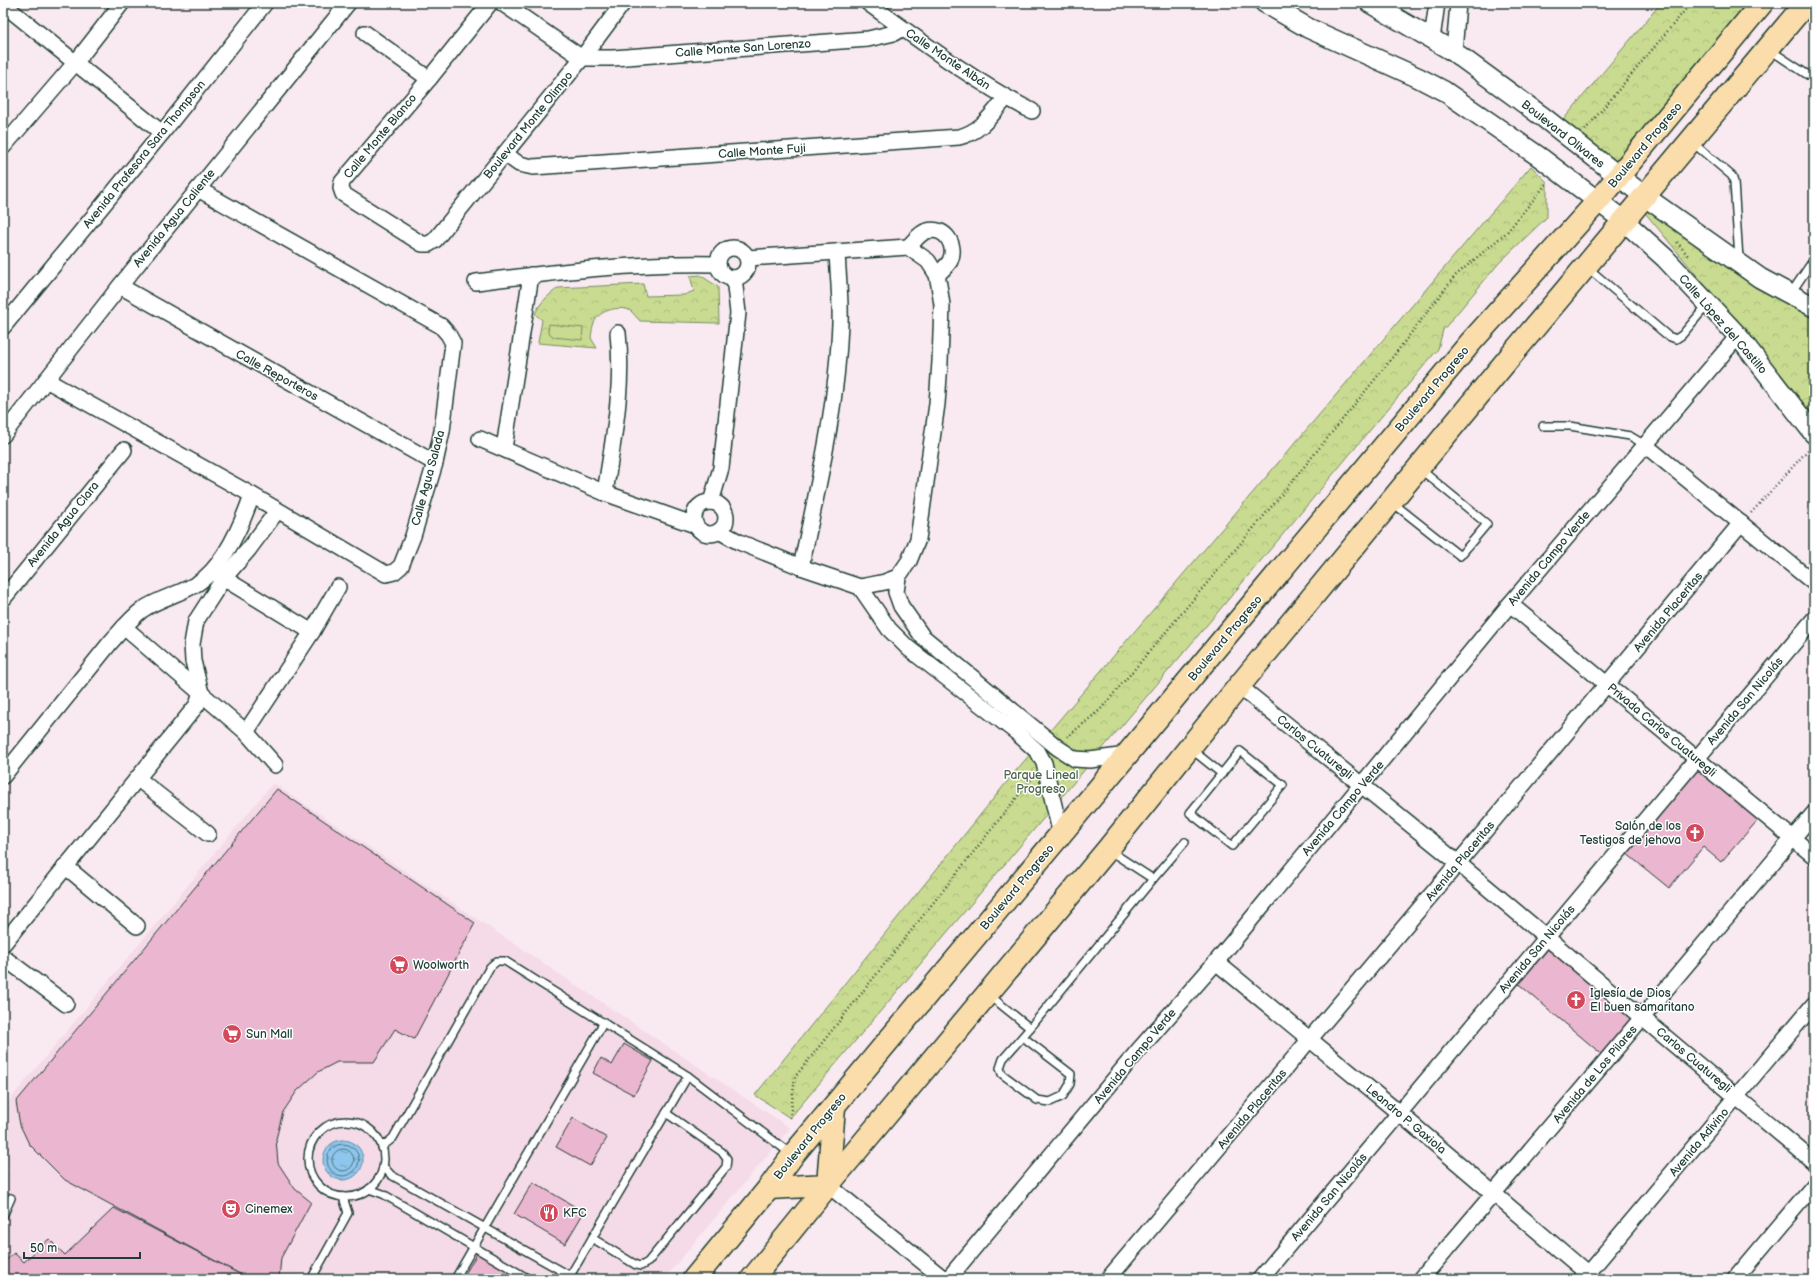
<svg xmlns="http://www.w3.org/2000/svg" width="1817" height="1282" font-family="'Balsamiq Sans',sans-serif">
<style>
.built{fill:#f5dae7}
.park{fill:url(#park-crowns);stroke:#748c62}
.pitch{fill:#c9db90;stroke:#748c62}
.water{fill:url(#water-ripples);stroke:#628fa3}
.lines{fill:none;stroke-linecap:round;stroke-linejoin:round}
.shore{stroke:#4c747e;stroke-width:1}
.building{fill:#ebb6d0;stroke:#1f3d34}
.service-casing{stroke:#1f3d34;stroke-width:10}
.minor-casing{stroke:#1f3d34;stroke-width:18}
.tertiary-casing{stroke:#1f3d34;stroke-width:22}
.primary-casing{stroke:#1f3d34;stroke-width:25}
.path{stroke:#1f3d34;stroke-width:2.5;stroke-dasharray:1 3;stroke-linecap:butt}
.service{stroke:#fff;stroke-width:7}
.minor{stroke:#fff;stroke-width:15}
.tertiary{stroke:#fff;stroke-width:19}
.primary{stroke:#faddab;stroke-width:22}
.labels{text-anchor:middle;stroke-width:3;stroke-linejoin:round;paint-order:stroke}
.street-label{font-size:12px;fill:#1f3d34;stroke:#fff}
.park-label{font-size:12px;fill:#4a644b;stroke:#fff}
.poi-label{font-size:12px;fill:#1f3d34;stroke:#fff;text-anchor:start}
</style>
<defs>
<pattern id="park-crowns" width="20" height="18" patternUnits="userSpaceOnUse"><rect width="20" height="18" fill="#c9db90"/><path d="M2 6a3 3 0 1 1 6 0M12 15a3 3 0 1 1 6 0" fill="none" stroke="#acbd7d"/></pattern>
<pattern id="water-ripples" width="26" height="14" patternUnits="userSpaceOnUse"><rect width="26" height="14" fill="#8fc6ed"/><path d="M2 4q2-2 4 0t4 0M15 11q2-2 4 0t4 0" fill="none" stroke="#74a2c1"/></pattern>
</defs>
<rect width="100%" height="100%" fill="#f9e9f1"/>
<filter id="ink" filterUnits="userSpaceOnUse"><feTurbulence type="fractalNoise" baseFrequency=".025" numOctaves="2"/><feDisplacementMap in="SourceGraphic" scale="8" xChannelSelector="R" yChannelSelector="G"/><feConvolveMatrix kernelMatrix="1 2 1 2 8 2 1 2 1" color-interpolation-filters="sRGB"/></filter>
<g filter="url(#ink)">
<polygon class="built" points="273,783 790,1128 664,1279 3,1279 3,1182 9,1167 3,1163 3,1108"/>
<g class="park">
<polygon points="1661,3 1750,3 1614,166 1558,126"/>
<polygon points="1531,166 1547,182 1547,217 1499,263 1443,330 1438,349 1191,644 790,1118 755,1095 1014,773"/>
<polygon points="1641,208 1814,295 1814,417"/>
<path d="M700,275L718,287L719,323L640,321C637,318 634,314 631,311C621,305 601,310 596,319C592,325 592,332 591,338L597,348L538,343L542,320L535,314C540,302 548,296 558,288L643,284L646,296L684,295L694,291L690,276Z"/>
</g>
<polygon class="pitch" points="549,324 583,328 582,340 554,337 548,332"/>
<circle class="water" cx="343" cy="1160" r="20"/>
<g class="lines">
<g class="shore">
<circle cx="343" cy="1160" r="16"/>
<circle cx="343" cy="1160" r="11"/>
</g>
</g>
<g class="building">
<polygon points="1698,768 1758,820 1721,862 1703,847 1669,888 1626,853"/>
<polygon points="277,789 475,923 414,1039 395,1029 374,1062 337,1062 318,1072 297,1091 283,1112 276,1139 278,1163 295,1189 311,1202 281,1258 279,1279 249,1279 65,1180 29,1144 20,1125 16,1102"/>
<polygon points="1546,942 1638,1019 1606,1058 1514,980"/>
<polygon points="624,1044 653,1061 634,1095 593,1073 601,1058 612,1065"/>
<polygon points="573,1118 607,1138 590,1166 556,1147"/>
<polygon points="533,1182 584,1212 565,1244 514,1214"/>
<polygon points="114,1208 249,1279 3,1279 3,1263 14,1253 24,1262 49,1239 65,1255"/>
<polygon points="478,1252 515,1274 511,1279 462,1279"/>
</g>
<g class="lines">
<defs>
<g id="service">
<polyline points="1803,10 1814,18"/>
<polyline points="1770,50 1814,79"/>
<polyline points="1693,143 1732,176 1734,182 1739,259"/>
<polyline points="1588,268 1668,336 1676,339 1682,335 1708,304"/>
<polyline points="1791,293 1814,259"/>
<polyline points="1543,426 1570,426 1630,436 1645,445"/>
<polyline points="1393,503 1460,556 1487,524 1420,469"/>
<polyline points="1191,749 1222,774"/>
<polygon points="1240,751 1283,785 1232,846 1190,813"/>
<polyline points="1153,879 1185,842"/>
<polyline points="989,995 1030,1028 1153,879 1110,851"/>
<polyline points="1023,1037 1071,1074 1070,1084 1063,1096 1050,1102 1037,1100 1002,1074 1000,1068 1003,1059 1030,1028"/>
<circle cx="346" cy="1159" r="38"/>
<polyline points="382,1147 393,1138 490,967 497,961 505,961 688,1076 791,1154"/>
<polyline points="383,1166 391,1175 576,1279"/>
<polyline points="369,1189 383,1194 529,1279"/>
<polyline points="3,1216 11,1198"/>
<polyline points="592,1238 636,1265 641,1266 648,1262 726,1167 727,1159 722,1152 666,1113"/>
<polyline points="313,1279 313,1276 348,1213 343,1197"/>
<polyline points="455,1279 604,1022"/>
<polyline points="568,1279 688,1076"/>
</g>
<g id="minor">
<polyline points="490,3 429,79 342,182 341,188 343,194 422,244 429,244 435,240 582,58 623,3"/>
<polyline points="502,3 582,58 613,58 868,39 894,33 902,28"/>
<path d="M868,3C919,40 976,83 1032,111"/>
<polyline points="3,4 162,133"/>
<polyline points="365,33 429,79"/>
<polyline points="1432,39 1437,3"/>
<polyline points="1454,52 1458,3"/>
<polyline points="3,147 76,62 122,3"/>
<path d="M505,154L519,164L533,167L959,137C981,132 992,114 1006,98"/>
<path d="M908,247C914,242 919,233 927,231C946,226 957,246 950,261C947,266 941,271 937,275"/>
<circle cx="733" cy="263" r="15"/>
<polyline points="748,258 908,247 928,261 937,275 939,285 942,305 940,362 937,404 918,539 909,561 898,577 896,592 901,606 922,636 1058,748 1075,759 1090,760 1127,755"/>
<path d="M476,282C557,272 637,262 718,264"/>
<polyline points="120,286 435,463"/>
<polyline points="3,327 162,133 265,3"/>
<polyline points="46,380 252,495 386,574 394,572 401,566 413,536 435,463 442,431 453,343 448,334 441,326 198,189"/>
<polyline points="3,435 120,286 348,3"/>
<polyline points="480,439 605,493 695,525"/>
<polyline points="1645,445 1814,583"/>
<polyline points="504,448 531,275"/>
<path d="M605,493C613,440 624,388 618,333"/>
<circle cx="710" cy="518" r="16"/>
<polyline points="711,502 721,468 738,313 734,278"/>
<polyline points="719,531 739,542 801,567 860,587 885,582 898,577"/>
<path d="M801,567C818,486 837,408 840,324C841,300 838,276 837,252"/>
<polyline points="215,573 312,632"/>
<polyline points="860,587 889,629 908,648 1016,732 1038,752 1044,763 1061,835"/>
<polyline points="3,599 124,450"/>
<polyline points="1510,604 1814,856"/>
<polyline points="124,627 246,732 275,765"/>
<polyline points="1239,686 1458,863 1814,1162"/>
<polyline points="246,732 312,632 338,587"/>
<path d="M3,776L110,643C120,632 130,619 142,610C159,598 181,594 198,583C224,566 242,524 252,495"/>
<polyline points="137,778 208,834"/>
<polyline points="65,866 137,926"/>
<polyline points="3,944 197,705 201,693 193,661 192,644 196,621 223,579 249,549 277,511"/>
<polyline points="3,957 66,1004"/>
<polyline points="1216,962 1399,1113 1594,1279"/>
<polyline points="828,1185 944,1279"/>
<polyline points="948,1279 1137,1052 1216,962 1510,604 1738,336"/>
<polyline points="1108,1279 1458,863 1741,523"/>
<polyline points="1260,1279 1814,619"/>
<polyline points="1421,1279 1588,1082 1814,813"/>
<polyline points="1583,1279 1814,1004"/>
<polyline points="1735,1279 1814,1185"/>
</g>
<g id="tertiary">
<polyline points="1265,3 1308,28 1419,78 1444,91 1541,158 1624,221 1665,258 1738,336 1814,434"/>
<polyline points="1370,3 1454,52 1543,117 1644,196 1760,278 1814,307"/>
</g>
<g id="primary">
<polyline points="769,1188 828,1185 834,1107"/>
<polyline points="694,1279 769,1188 793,1155 1471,342 1598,201 1762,3"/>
<polyline points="752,1279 828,1185 1108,849 1239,686 1504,364 1806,3"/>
</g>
</defs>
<use href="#service" class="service-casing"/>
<use href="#minor" class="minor-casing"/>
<use href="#tertiary" class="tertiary-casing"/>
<use href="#primary" class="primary-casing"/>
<g class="path">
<polyline points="1585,130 1691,3"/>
<polyline points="1677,242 1689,257"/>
<polyline points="1751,513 1808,450"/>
<polyline points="1067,737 1100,710 1278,499 1385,367 1455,276 1507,232 1547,183"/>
<polyline points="790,1118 795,1077 1033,777"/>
</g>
<use href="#service" class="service"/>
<use href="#minor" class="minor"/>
<use href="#tertiary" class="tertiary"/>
<use href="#primary" class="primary"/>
</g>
</g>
<defs>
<symbol id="church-disc" viewBox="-11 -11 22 22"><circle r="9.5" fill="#d1495b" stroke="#fff"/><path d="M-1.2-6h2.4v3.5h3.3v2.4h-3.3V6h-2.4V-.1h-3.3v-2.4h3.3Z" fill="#fff"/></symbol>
<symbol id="supermarket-disc" viewBox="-11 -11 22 22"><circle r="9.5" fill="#d1495b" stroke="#fff"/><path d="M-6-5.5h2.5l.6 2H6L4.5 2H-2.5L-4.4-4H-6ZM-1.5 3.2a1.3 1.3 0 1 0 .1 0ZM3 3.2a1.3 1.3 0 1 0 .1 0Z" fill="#fff"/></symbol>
<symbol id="theatre-disc" viewBox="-11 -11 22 22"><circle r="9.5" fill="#d1495b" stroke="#fff"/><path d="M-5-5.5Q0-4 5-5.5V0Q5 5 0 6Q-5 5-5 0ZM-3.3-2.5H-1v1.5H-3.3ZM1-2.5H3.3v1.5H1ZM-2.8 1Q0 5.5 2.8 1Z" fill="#fff"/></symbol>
<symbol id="restaurant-disc" viewBox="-11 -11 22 22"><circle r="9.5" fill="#d1495b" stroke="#fff"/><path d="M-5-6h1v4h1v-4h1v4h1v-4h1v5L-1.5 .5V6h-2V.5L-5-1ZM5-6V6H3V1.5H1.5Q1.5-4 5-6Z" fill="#fff"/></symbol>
</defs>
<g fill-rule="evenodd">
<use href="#church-disc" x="1684" y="822" width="22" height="22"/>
<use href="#supermarket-disc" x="388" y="954" width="22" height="22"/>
<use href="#church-disc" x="1565" y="989" width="22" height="22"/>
<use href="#supermarket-disc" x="221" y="1023" width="22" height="22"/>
<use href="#theatre-disc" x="220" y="1198" width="22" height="22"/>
<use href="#restaurant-disc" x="538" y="1202" width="22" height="22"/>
</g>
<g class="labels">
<g class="street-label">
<text transform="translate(743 48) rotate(-4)" y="4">Calle Monte San Lorenzo</text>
<text transform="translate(948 59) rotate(34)" y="4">Calle Monte Albán</text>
<text transform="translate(528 125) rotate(-51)" y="4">Boulevard Monte Olimpo</text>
<text transform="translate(1563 134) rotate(38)" y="4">Boulevard Olivares</text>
<text transform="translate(380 136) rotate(-50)" y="4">Calle Monte Blanco</text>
<text transform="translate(1645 145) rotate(-50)" y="4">Boulevard Progreso</text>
<text transform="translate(762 151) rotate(-4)" y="4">Calle Monte Fuji</text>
<text transform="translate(144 154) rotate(-51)" y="4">Avenida Profesora Sara Thompson</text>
<text transform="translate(174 218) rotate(-51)" y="4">Avenida Agua Caliente</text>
<text transform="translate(1723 324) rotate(49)" y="4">Calle López del Castillo</text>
<text transform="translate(277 375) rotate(29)" y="4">Calle Reporteros</text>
<text transform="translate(1432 389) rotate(-50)" y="4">Boulevard Progreso</text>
<text transform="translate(428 478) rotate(-75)" y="4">Calle Agua Salada</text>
<text transform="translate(63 524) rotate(-51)" y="4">Avenida Agua Clara</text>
<text transform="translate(1549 558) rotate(-50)" y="4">Avenida Campo Verde</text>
<text transform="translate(1668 612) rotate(-50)" y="4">Avenida Placeritas</text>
<text transform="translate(1225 638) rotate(-50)" y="4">Boulevard Progreso</text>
<text transform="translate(1745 701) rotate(-50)" y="4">Avenida San Nicolás</text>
<text transform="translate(1662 730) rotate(40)" y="4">Privada Carlos Cuaturegli</text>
<text transform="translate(1315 747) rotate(39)" y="4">Carlos Cuaturegli</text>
<text transform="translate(1343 808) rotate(-50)" y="4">Avenida Campo Verde</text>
<text transform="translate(1460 861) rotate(-50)" y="4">Avenida Placeritas</text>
<text transform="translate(1017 887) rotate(-50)" y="4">Boulevard Progreso</text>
<text transform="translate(1537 949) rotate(-50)" y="4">Avenida San Nicolás</text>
<text transform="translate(1135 1056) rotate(-50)" y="4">Avenida Campo Verde</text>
<text transform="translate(1694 1060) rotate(40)" y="4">Carlos Cuaturegli</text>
<text transform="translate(1595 1074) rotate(-50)" y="4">Avenida de Los Pilares</text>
<text transform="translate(1252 1109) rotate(-50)" y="4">Avenida Placeritas</text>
<text transform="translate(1406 1119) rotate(40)" y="4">Leandro P. Gaxiola</text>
<text transform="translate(810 1136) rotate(-51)" y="4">Boulevard Progreso</text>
<text transform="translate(1699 1142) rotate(-50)" y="4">Avenida Adivino</text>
<text transform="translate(1329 1197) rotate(-50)" y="4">Avenida San Nicolás</text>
</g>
<g class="park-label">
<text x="1041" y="779">Parque Lineal<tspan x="1041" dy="14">Progreso</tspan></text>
</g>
<g class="poi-label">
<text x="1681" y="830" text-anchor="end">Salón de los<tspan x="1681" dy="14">Testigos de jehova</tspan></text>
<text x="413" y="969">Woolworth</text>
<text x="1590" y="997">Iglesía de Dios<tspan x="1590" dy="14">El buen samaritano</tspan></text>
<text x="246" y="1038">Sun Mall</text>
<text x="245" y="1213">Cinemex</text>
<text x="563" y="1217">KFC</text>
</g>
</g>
<rect width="1817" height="1282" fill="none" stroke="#fff" stroke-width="16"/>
<rect x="8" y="8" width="1801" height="1266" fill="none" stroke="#1f3d34" stroke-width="1.5" filter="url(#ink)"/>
<path d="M24 1252v6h116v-6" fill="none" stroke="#1f3d34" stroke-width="2"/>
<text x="30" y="1252" font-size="12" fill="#1f3d34" stroke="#ffffff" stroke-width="3" paint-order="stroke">50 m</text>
</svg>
